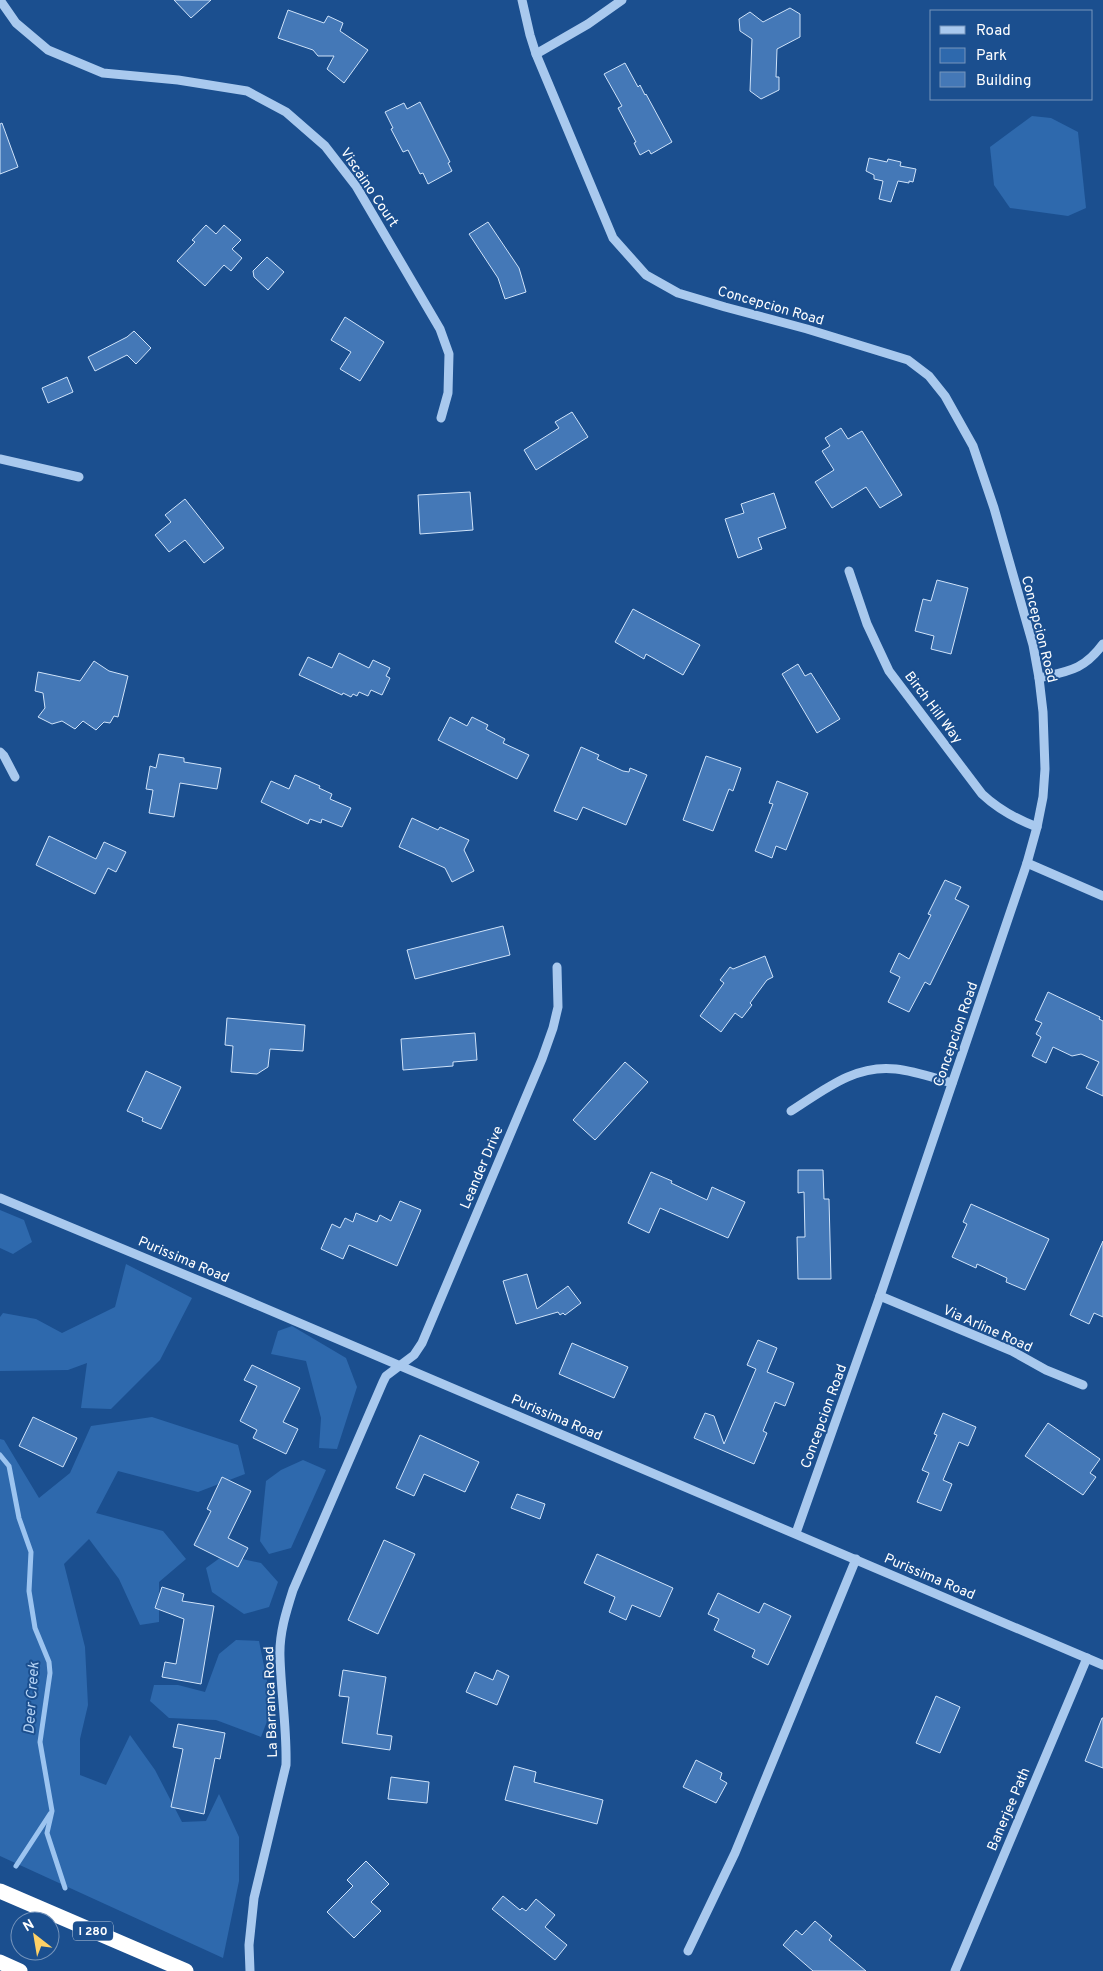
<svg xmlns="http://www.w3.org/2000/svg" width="1103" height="1971" font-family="Overpass,sans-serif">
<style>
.green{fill:#2e69ad}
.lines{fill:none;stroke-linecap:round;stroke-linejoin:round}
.stream{stroke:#9cc4f0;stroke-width:5}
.building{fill:#4478b7;stroke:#cfe3fa}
.minor{stroke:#a9c9ee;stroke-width:9}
.highway{stroke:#fff;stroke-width:15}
.labels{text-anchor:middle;stroke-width:4;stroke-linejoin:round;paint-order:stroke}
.shield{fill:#1b4f8f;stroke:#bbcadd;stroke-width:1}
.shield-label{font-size:12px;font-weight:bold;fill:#fff}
.street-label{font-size:14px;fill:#fff;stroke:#1b4f8f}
.water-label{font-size:15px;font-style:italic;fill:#b5d3f5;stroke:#1b4f8f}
</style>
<rect width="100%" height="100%" fill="#1b4f8f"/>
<g class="green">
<polygon points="1032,116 1051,118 1078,132 1086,208 1068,216 1010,208 994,185 990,147"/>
<polygon points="0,1210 24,1220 32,1242 13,1254 0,1248"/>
<polygon points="126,1264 192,1298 160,1360 111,1409 81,1408 87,1363 68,1370 0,1371 0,1317 3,1313 36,1319 62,1333 115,1307"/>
<polygon points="292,1326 346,1358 357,1387 337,1449 319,1448 321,1418 306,1361 271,1354 278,1331"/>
<polygon points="152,1417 238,1445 245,1474 198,1492 118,1471 96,1513 163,1531 186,1559 159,1582 159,1622 140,1625 119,1579 89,1539 64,1564 85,1647 88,1705 80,1739 80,1775 106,1785 130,1735 155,1770 182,1822 206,1821 219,1794 239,1837 239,1881 223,1958 0,1856 0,1439 4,1440 39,1498 70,1473 91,1426"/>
<polygon points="303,1460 326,1470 291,1548 269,1554 260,1541 266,1481 281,1470"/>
<polygon points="224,1555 261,1563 278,1582 269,1607 244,1614 212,1592 206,1568"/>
<polygon points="236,1640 259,1641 268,1686 269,1716 261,1737 216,1720 169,1718 150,1701 154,1685 178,1685 205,1692 219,1654"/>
</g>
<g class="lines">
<g class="stream">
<polyline points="0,1455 9,1466 19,1518 31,1552 29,1591 35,1628 49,1662 50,1673 40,1742 52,1811 47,1833 65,1888"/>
<polyline points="16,1866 50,1814"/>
</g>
</g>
<g class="building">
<polygon points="174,0 211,0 191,18"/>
<polygon points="790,8 800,14 800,37 777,49 776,77 779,77 779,90 761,99 750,91 752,39 740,31 739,19 750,12 763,22"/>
<polygon points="288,10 324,23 328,16 343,23 340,31 368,50 344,83 327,69 334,56 318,56 313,50 278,38"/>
<polygon points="625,63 638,87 640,85 645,95 646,94 672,142 651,154 649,150 640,155 634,143 636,142 618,108 622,106 604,74"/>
<polygon points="420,102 450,162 448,163 452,171 428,184 423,173 420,174 408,150 403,152 391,129 393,128 385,112 404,103 407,109"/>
<polygon points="2,123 18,167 0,174 0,124"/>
<polygon points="869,158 887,162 888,159 901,162 900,166 916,169 913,182 909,181 909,183 898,181 891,202 879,199 883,181 874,179 874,175 866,171"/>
<polygon points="488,222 519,268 526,292 505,299 498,278 469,234"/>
<polygon points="206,225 216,234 224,225 241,240 232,249 242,258 231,271 224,265 205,286 177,261 195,242 192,240"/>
<polygon points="267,257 284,272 268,290 254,277 253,271"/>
<polygon points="345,317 384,342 360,381 340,369 351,352 331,340"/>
<polygon points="134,331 151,348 136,364 127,355 95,371 88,357 127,337"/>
<polygon points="67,377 73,392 48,403 42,388"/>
<polygon points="572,412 588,437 536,470 524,450 559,428 555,422"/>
<polygon points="841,428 848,439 862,431 902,495 880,508 866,487 832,508 815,482 834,470 822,451 830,446 825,438"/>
<polygon points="470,492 473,530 420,534 418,495"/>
<polygon points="774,493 786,528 758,538 762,549 738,558 725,519 744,513 741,504"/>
<polygon points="185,499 224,548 204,563 185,540 169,552 155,535 171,522 165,515"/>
<polygon points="937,580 968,588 951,654 931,649 934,636 915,631 923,599 931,601"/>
<polygon points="633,609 700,645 683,675 646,654 644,659 615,642"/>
<polygon points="339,653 369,668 373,660 390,668 386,676 390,678 382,695 371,690 368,696 359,692 357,696 353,694 351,697 343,693 342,695 299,675 308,657 332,668"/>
<polygon points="94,661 109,671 128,676 118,717 114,716 110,723 104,722 96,730 83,721 75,729 62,721 52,724 38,717 45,708 43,693 35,691 38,672 80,681"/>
<polygon points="798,664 805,676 811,673 840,719 817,733 782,674"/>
<polygon points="450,717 467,726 472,717 488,725 486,729 505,739 503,743 529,755 517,779 438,740"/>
<polygon points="581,747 599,755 597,759 623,771 629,772 630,768 647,775 626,825 583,807 577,820 554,811"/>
<polygon points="159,754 184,758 184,762 221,768 217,789 180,783 174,817 149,813 153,790 146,789 150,766 156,768"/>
<polygon points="706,756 741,768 733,791 729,789 713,831 683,820"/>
<polygon points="295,775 320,786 319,788 332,794 330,799 351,808 342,827 322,819 321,823 310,819 308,824 261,802 271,781 289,789"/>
<polygon points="777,781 808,793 786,850 776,846 772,858 755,851 773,804 769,803"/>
<polygon points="412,818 438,830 440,827 469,840 464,850 474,871 452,882 445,868 399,847"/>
<polygon points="49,836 96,859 104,842 126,852 116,872 108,868 95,894 36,865"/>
<polygon points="945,880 961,887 955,899 969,906 930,985 925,982 909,1012 888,1002 900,977 890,972 899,953 909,959 931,915 928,914"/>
<polygon points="503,926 510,955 415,979 407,950"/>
<polygon points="765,956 773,977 767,980 750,1003 752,1005 742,1018 735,1013 721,1032 700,1016 724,983 720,980 730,967 733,969"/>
<polygon points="1048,992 1100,1017 1099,1019 1103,1021 1103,1096 1086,1088 1099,1062 1081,1054 1072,1056 1053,1047 1046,1063 1032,1056 1041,1037 1036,1034 1042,1023 1035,1020"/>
<polygon points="227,1018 305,1025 303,1051 270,1049 268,1067 257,1074 231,1072 233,1046 225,1045"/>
<polygon points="475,1033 477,1060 453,1062 453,1066 403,1070 401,1039"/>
<polygon points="625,1062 648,1082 595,1140 573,1120"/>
<polygon points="146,1071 181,1087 161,1129 142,1121 143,1118 127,1111"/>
<polygon points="798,1170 823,1170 824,1199 829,1199 831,1279 798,1279 797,1237 805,1237 804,1192 798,1193"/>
<polygon points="651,1172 672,1181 671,1183 707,1200 712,1187 745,1202 728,1238 660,1208 649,1233 628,1223"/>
<polygon points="400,1201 421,1210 397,1266 349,1245 343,1259 321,1249 332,1224 340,1228 345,1218 353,1222 356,1213 377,1222 380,1215 391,1221"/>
<polygon points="971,1204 1049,1239 1025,1290 1006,1282 1007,1278 977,1264 976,1268 952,1257 967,1224 963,1222"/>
<polygon points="1103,1241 1103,1317 1094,1313 1089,1324 1070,1315"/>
<polygon points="527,1274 537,1309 568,1286 581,1303 565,1315 563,1313 560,1315 558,1312 516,1324 503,1281"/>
<polygon points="758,1340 777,1348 767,1372 794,1383 785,1406 775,1402 763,1431 767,1433 754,1464 694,1438 705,1413 714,1416 724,1444 756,1369 747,1365"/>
<polygon points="572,1343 628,1367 614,1398 559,1374"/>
<polygon points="252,1365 300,1388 283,1422 298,1429 286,1454 253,1438 257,1430 240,1421 257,1386 244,1380"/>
<polygon points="943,1413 976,1427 968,1446 959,1442 943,1480 952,1484 941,1511 917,1502 929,1473 922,1470 937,1435 934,1434"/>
<polygon points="33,1417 77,1438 63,1467 19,1446"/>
<polygon points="1048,1423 1100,1459 1090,1473 1096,1477 1083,1495 1025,1456"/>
<polygon points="420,1435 479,1462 465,1492 424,1474 414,1496 396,1488"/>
<polygon points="222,1477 251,1491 228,1538 248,1548 238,1567 194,1545 211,1511 207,1509"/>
<polygon points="517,1494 545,1504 540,1519 511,1508"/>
<polygon points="384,1540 415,1554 378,1634 348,1620"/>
<polygon points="597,1554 673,1588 660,1617 632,1605 626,1620 609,1612 615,1597 584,1583"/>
<polygon points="162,1587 184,1594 182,1601 214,1606 201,1684 162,1677 165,1662 176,1664 184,1619 155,1608"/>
<polygon points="718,1593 759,1613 764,1603 791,1616 768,1665 752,1657 755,1650 714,1630 719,1619 708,1614"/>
<polygon points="343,1670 386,1677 377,1734 392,1736 390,1750 342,1743 349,1697 339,1696"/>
<polygon points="497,1670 509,1676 497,1705 466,1692 475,1672 493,1680"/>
<polygon points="936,1696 960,1707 940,1753 916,1743"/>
<polygon points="1102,1718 1103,1718 1103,1768 1085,1761"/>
<polygon points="178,1724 225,1733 220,1759 215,1758 204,1814 171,1807 183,1749 173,1747"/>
<polygon points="696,1760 722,1773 720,1779 727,1783 716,1803 683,1787"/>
<polygon points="514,1766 536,1772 534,1782 603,1800 597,1824 505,1800"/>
<polygon points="391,1777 429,1782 427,1803 388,1799"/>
<polygon points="366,1861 389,1884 371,1902 381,1911 354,1938 327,1912 353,1886 347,1880"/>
<polygon points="503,1896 520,1910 522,1908 526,1911 536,1899 555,1915 545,1927 567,1945 555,1960 492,1909"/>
<polygon points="815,1921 832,1936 829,1940 866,1971 813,1971 783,1945 796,1930 802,1935"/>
</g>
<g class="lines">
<g class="minor">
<polyline points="0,0 16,23 48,50 103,73 178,80 247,91 286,112 325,146 356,186 440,329 449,354 448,393 441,418"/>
<polyline points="522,0 530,35 536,54 613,238 646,275 678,293 725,307 807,329 908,360 929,376 945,396 973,446 994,508 1033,645 1039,678 1043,712 1045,769 1043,797 1037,827 1027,863 880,1296 796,1533"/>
<polyline points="536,54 588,24 622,0"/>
<polyline points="0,459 79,477"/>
<path d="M849,571L867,624L889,671L982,794C999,810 1016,819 1037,827"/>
<path d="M1039,678C1069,671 1084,670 1103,644"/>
<polyline points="0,752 4,756 15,777"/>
<polyline points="1027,863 1103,896"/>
<path d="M791,1111C824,1090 855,1064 896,1069C915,1071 934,1078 952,1083"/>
<polyline points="0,1198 229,1293 1103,1665"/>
<polyline points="880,1296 1012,1351 1046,1370 1083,1385"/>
<polyline points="688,1951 735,1853 856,1559"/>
<path d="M250,1971L249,1945L254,1898L286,1765C287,1729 281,1693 280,1657C279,1634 286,1612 293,1590L383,1382L386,1376L414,1355L422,1343L542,1059L553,1028L558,1007L557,967"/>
<polyline points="955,1971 1087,1658"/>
</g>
<g class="highway">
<polyline points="0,1891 186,1971"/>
<polyline points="0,1962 20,1971"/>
</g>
</g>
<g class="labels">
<rect class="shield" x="73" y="1921.5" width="40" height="19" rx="4"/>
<g class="shield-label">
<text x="93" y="1935">I 280</text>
</g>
<g class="street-label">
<text transform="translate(370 187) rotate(56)" y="5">Viscaino Court</text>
<text transform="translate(771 305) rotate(16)" y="5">Concepcion Road</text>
<text transform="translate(1040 629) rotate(76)" y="5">Concepcion Road</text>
<text transform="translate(934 707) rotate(53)" y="5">Birch Hill Way</text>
<text transform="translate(955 1034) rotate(-71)" y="5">Concepcion Road</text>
<text transform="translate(481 1167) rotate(-67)" y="5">Leander Drive</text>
<text transform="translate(184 1259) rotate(23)" y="5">Purissima Road</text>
<text transform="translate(988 1328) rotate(24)" y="5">Via Arline Road</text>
<text transform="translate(823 1416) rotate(-70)" y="5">Concepcion Road</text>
<text transform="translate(557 1417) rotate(23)" y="5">Purissima Road</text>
<text transform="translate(930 1576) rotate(23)" y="5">Purissima Road</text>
<text transform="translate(270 1702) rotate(-92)" y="5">La Barranca Road</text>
<text transform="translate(1008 1809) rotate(-67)" y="5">Banerjee Path</text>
</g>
<g class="water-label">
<text transform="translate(31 1698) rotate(-86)" y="5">Deer Creek</text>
</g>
</g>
<rect x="930" y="10" width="162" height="90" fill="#1b4f8f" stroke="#7695bc"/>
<rect x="940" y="26" width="25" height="8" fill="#a9c9ee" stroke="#7695bc"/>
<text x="976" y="35" font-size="15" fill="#ffffff">Road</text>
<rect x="940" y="48" width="25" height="15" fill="#2e69ad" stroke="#7695bc"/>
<text x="976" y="60" font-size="15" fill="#ffffff">Park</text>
<rect x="940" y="72" width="25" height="15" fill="#4478b7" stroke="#7695bc"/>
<text x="976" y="85" font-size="15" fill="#ffffff">Building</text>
<g transform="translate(35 1936) rotate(329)"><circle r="24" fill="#1b4f8f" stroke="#7695bc"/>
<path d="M0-4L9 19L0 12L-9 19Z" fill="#ffd166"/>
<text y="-8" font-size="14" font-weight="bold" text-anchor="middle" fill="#ffffff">N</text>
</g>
</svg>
